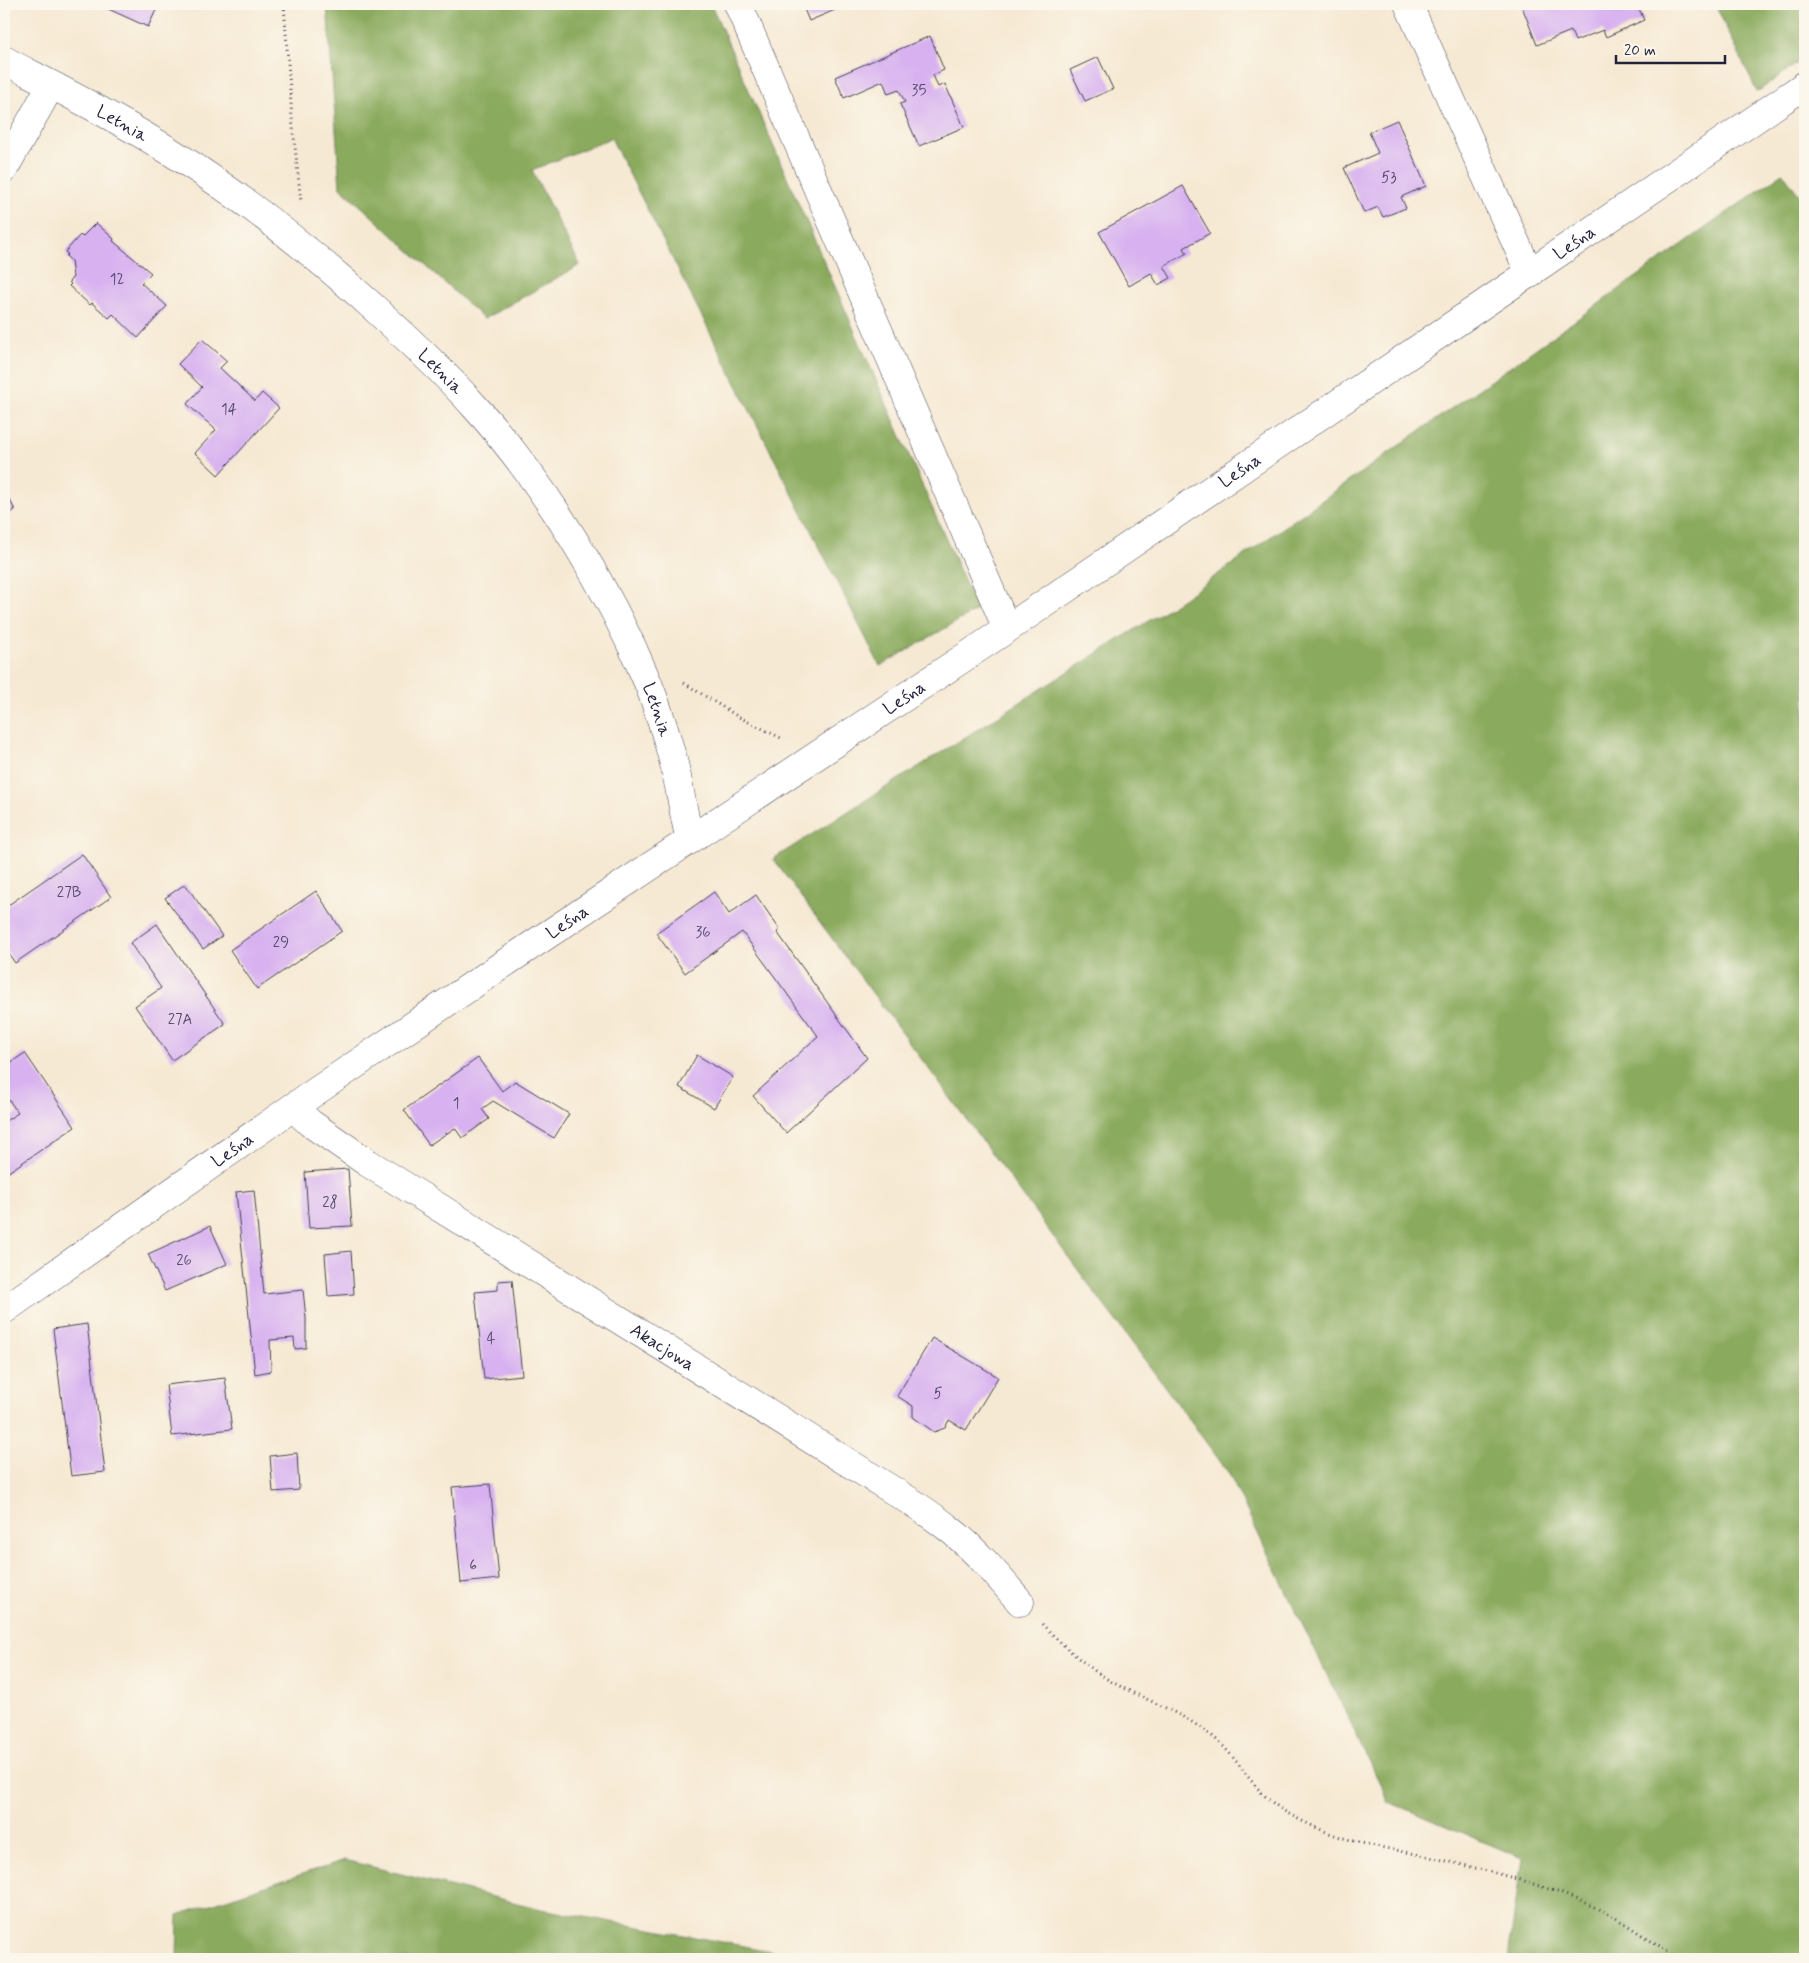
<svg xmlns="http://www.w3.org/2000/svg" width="1809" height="1963" font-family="Mynerve,sans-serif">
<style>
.forest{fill:#8aaa5d;stroke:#56664c}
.building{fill:#d8b2f0}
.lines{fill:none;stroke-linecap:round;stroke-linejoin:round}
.street-casing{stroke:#424052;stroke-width:29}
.path{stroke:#424052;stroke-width:3;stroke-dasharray:1 4;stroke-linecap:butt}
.street{stroke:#fff;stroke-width:28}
.labels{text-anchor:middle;stroke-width:4.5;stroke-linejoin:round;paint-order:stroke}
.number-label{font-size:15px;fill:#504668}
.street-label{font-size:18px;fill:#22223b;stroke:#fbf7ec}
</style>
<rect width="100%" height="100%" fill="#fbf7ec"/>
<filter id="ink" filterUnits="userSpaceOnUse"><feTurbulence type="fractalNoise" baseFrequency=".02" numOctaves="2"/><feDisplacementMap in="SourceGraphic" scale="10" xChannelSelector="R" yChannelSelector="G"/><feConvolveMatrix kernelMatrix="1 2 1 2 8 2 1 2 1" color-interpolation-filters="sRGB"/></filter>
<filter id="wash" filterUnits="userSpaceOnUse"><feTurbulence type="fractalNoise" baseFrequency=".0096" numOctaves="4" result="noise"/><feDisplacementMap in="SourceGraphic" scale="20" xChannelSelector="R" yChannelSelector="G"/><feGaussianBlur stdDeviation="1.12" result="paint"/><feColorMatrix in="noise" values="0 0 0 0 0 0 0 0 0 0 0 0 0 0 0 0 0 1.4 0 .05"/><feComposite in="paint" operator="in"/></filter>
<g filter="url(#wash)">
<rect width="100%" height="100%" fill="#f6e9d3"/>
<g class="forest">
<polygon points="327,4 711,4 977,610 880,666 611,138 532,170 580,265 484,319 340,187"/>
<polygon points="1715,4 1805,4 1805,58 1757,92"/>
<polygon points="1783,173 1805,203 1805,1959 1508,1959 1522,1858 1389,1802 1228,1472 773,859 1183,599"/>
<polygon points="345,1860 541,1909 815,1959 177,1959 178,1915"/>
</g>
<g id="blocks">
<g class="building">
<polygon points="106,4 159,4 148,27 104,7"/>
<polygon points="802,4 849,4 809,21"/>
<polygon points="1521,4 1637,4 1644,20 1606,37 1603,30 1575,41 1571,31 1537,45"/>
<polygon points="930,36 944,70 933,75 938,87 945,84 964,127 919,146 900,104 905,102 899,90 888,94 883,81 844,98 835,77"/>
<polygon points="1098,57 1113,89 1085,101 1070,70"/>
<polygon points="1397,120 1426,186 1401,197 1406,208 1383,217 1378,207 1364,213 1344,168 1378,153 1369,132"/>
<polygon points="1183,186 1210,233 1184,248 1187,253 1164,266 1171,278 1158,285 1151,273 1129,286 1099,232"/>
<polygon points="96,223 114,239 113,241 151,273 141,283 167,306 138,338 113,314 109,318 92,303 90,305 69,286 71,284 69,282 73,277 71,261 66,256 68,254 65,252 80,235 82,237"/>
<polygon points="202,339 227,361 220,368 255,401 262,393 279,408 218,475 195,453 216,430 187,404 202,387 178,364"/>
<polygon points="4,489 15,510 4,517"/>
<polygon points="82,854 111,897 15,963 4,947 4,908"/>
<polygon points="185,884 222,936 203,949 165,898"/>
<polygon points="316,891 342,931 257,989 230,950"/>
<polygon points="714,892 729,914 756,895 780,930 777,932 867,1058 786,1133 753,1096 818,1036 742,932 685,973 656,933"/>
<polygon points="157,924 225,1024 172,1060 135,1006 161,988 130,943"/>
<polygon points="25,1053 75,1127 4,1175 4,1122 18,1113 9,1100 5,1102 4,1101 4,1067"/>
<polygon points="697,1055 733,1077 714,1108 679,1087"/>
<polygon points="478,1058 502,1091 515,1081 569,1114 554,1138 493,1101 482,1109 489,1119 462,1138 455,1128 429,1145 404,1110"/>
<polygon points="348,1169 352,1226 309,1228 305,1172"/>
<polygon points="254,1190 264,1294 303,1290 306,1318 306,1348 295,1349 294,1338 270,1340 271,1371 255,1374 236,1192"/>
<polygon points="210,1226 227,1264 165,1291 148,1254"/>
<polygon points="351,1251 354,1294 328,1296 325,1254"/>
<polygon points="512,1280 522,1375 484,1379 475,1292 498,1290 498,1281"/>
<polygon points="87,1324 105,1472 71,1476 53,1329"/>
<polygon points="932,1338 998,1377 966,1430 949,1420 945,1428 934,1432 913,1417 913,1406 897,1396"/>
<polygon points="225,1378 232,1429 172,1436 166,1385"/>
<polygon points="297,1453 299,1490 273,1492 270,1456"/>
<polygon points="490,1484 499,1579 461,1583 452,1487"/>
</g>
</g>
</g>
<g filter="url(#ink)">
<use href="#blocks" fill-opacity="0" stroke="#424052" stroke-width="1"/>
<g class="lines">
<defs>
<g id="street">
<polyline points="738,4 1007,629"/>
<polyline points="1408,4 1530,274"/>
<path id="s1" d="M4,60C63,91 123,121 179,157C248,201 311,251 372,306C408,339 444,372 476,408C545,484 609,589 648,683C658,708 666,734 673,760C680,786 683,813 690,840"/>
<polyline points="4,169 51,85"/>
<path id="s2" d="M293,1107L310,1123L368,1163L913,1503C925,1511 937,1519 948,1528C975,1549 998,1576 1020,1602"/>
<path id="s3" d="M4,1310L293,1107L508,961L1007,629L1805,85"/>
</g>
</defs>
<use href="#street" class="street-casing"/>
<g class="path">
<polyline points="284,4 292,118 301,202"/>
<polyline points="684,683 737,716 783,739"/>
<path d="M1042,1624C1061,1644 1088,1668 1112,1682C1143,1699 1179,1711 1208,1733C1232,1750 1245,1777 1266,1797C1283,1813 1304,1822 1324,1831C1358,1845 1395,1849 1430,1857C1484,1870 1546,1884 1596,1908C1625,1921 1650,1941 1675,1959"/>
</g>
<use href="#street" class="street"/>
</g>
</g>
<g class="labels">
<g class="number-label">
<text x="919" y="95">35</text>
<text x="1389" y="182">53</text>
<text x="117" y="284">12</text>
<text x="229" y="414">14</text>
<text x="69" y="897">27B</text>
<text x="703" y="937">36</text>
<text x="281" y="947">29</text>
<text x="180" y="1024">27A</text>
<text x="456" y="1108">1</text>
<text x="330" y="1207">28</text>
<text x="184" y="1265">26</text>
<text x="491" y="1343">4</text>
<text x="938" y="1398">5</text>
<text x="473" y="1570">6</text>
</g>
<g class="street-label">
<text dy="6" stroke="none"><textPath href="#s1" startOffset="134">Letnia</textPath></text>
<text dy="6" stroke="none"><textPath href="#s3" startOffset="1899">Leśna</textPath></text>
<text dy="6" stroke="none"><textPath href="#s1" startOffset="539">Letnia</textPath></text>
<text dy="6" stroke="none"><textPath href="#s3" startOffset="1494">Leśna</textPath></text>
<text dy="6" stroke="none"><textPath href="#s3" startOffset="1089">Leśna</textPath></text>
<text dy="6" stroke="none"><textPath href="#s1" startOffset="944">Letnia</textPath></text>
<text dy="6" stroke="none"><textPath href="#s3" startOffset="684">Leśna</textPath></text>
<text dy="6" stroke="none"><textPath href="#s3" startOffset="279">Leśna</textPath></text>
<text dy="6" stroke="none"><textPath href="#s2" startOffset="441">Akacjowa</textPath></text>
</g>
</g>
<rect width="1809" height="1963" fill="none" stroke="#fbf7ec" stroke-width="20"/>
<path d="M1616 55v8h109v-8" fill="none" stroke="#22223b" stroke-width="2.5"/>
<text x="1624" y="55" font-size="15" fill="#22223b" stroke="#fbf7ec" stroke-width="4" paint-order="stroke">20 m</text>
</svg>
